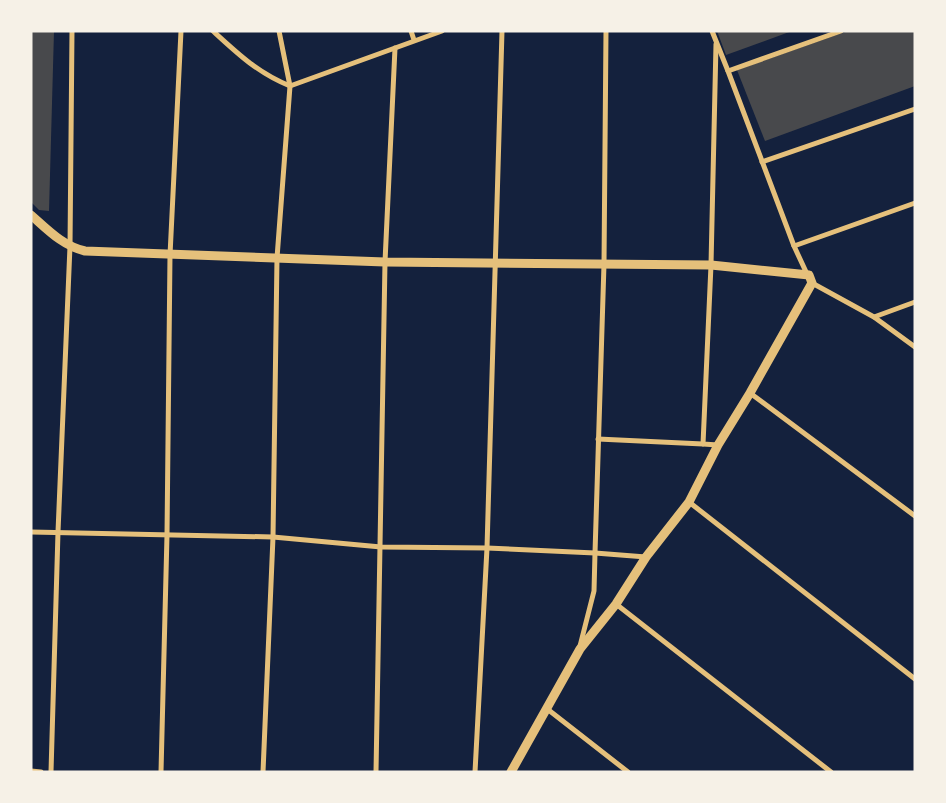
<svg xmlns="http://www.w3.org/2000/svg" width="946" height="803" font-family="'Public Sans',sans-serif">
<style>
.building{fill:#48494c}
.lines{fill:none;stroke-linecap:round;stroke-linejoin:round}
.minor{stroke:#e5c07b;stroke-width:5}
.tertiary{stroke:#e5c07b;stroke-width:9}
</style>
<rect width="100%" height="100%" fill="#14213d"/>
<g class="building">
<polygon points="31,31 54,31 49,211 39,210 31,202"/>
<polygon points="717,31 792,31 726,55"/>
<polygon points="848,31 915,31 915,86 765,141 737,70"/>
</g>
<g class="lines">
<g class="minor">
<path d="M213,31C238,54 258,73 290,86L442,31"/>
<polyline points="411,31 414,40"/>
<polyline points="712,31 728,71 794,246 807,274"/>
<polyline points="716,44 711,265 703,444 718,445"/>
<polyline points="728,71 841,31"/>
<polyline points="762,162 915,109"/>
<polyline points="794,246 915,203"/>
<polyline points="812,283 874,317 915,347"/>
<polyline points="874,317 915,302"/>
<polyline points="750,393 915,516"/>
<polyline points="598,439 703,444"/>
<polyline points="689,502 915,679"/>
<polyline points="31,532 273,537 381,547 487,548 595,553 646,557"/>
<polyline points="616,604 831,772"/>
<polyline points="580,646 594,591 595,553 604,264 606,31"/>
<polyline points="546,708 628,772"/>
<polyline points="31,771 41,772"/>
<polyline points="51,772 58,532 70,246 72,31"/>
<polyline points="161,772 167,535 170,255 181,31"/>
<polyline points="263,772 273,537 277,258 290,86 279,31"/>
<polyline points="376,772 385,262 395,48"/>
<polyline points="475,772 487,548 502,31"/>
</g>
<path class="tertiary" d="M31,215C48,230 63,246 85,251L385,262L711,265L809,275L812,283L750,393L718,445L689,502L646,557L616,604L580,649L511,772"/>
</g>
<rect width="946" height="803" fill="none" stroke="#f6f1e7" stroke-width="65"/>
</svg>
